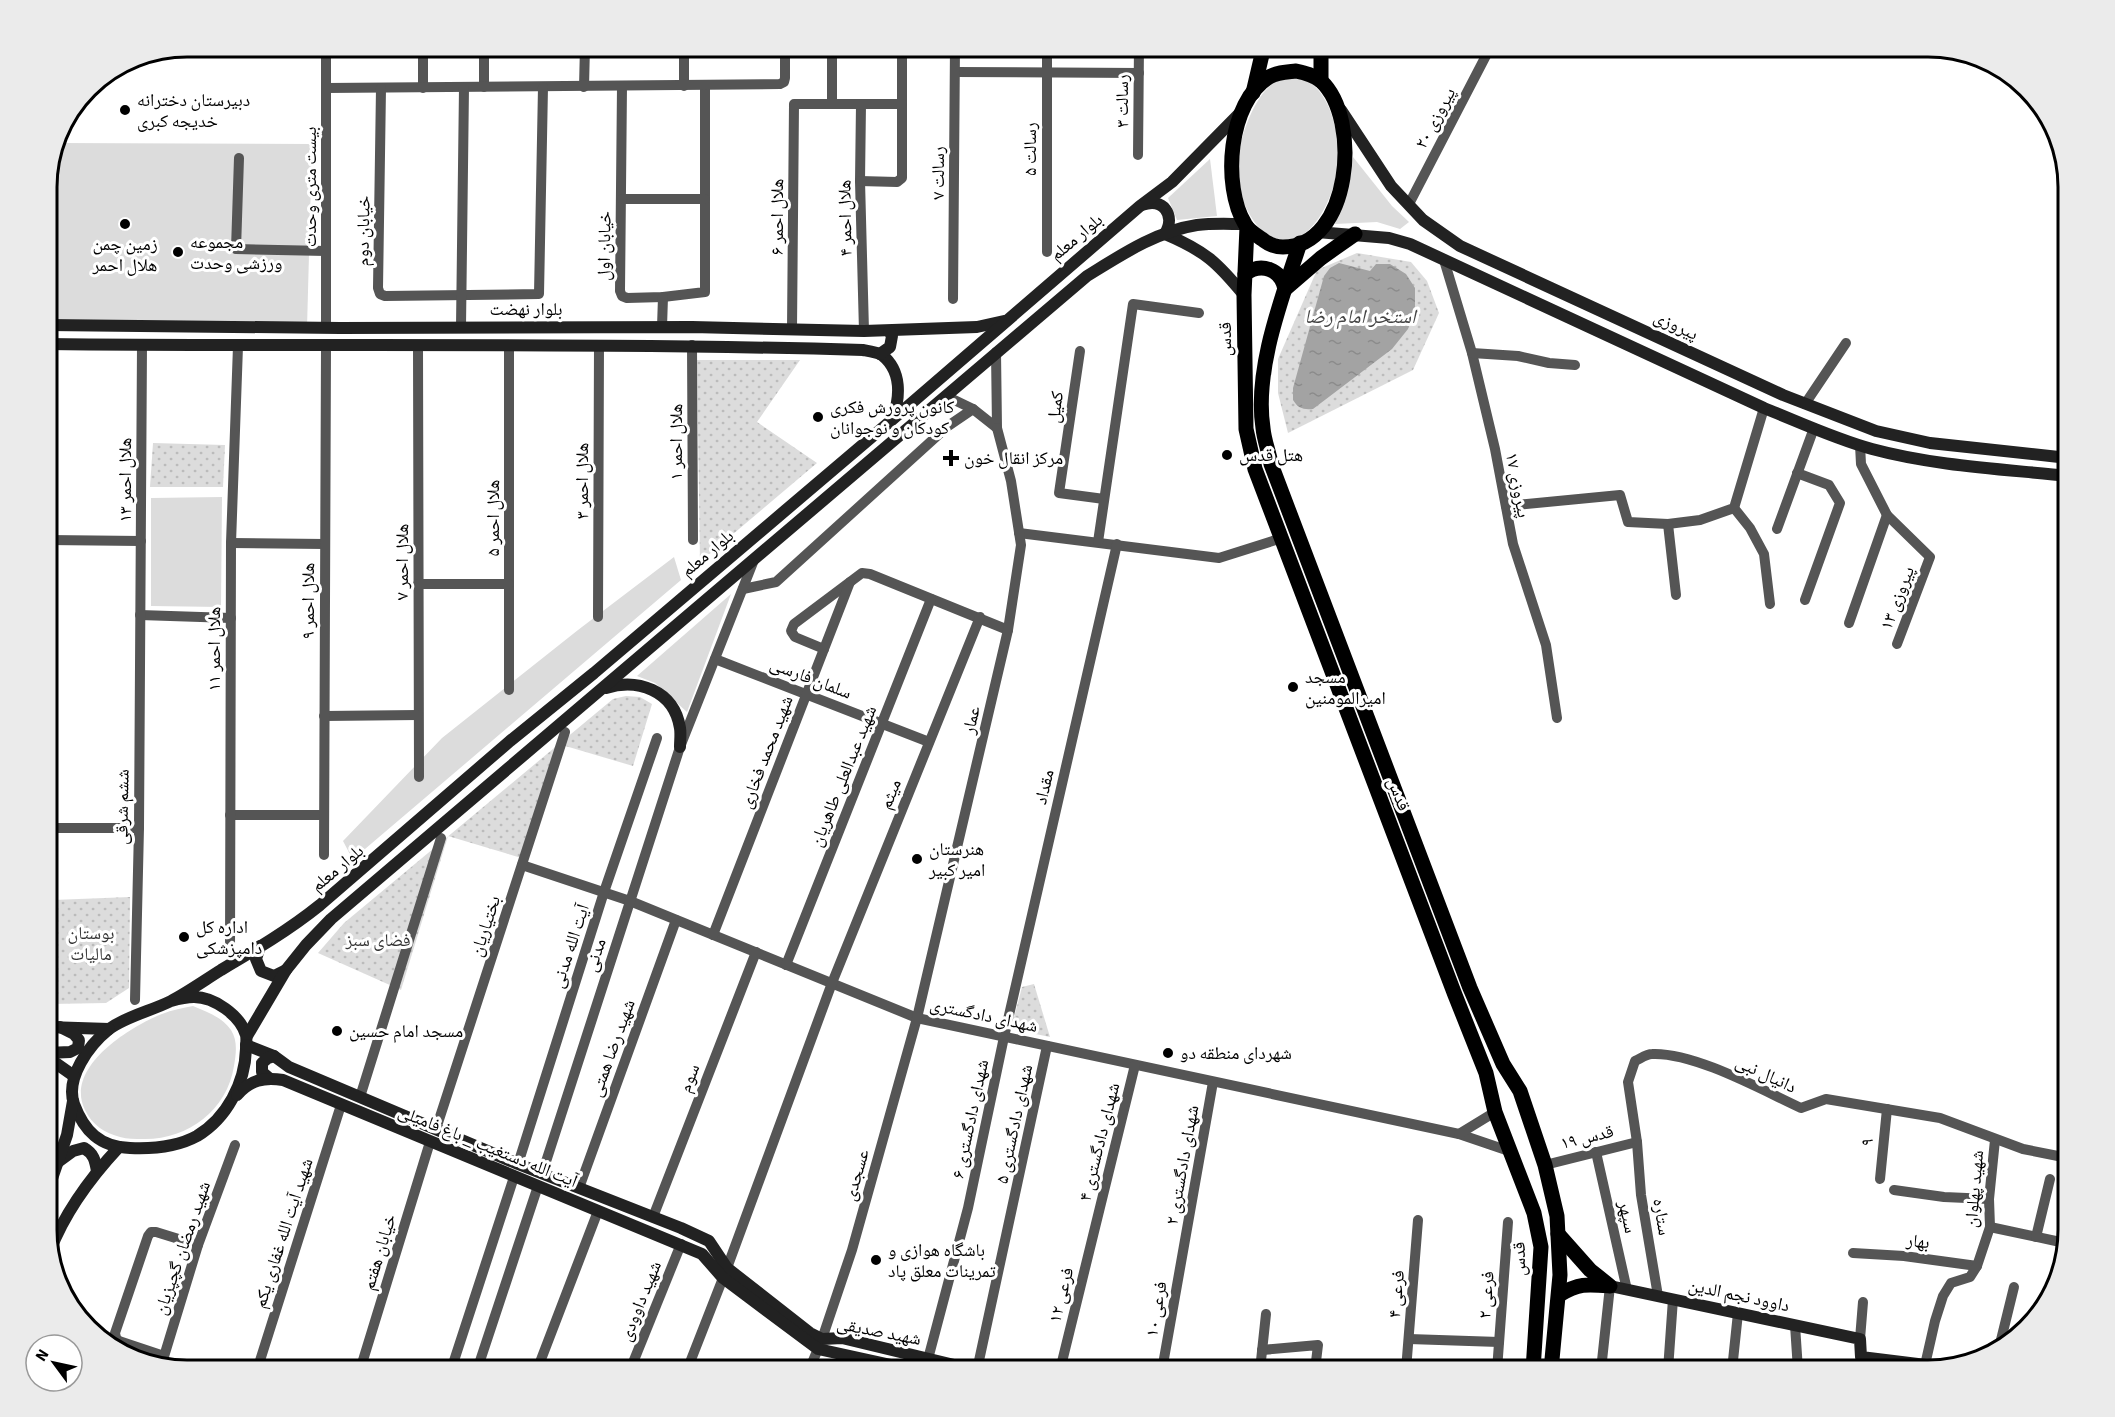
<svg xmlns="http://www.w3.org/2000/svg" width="2115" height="1417" font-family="'Source Sans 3','Noto Naskh Arabic',sans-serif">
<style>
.green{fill:#dcdcdc}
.park{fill:url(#park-dots)}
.water{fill:url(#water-ripples)}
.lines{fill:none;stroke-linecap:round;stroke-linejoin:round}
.street{stroke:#555;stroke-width:10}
.secondary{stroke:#222;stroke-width:12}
.primary{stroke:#000;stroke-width:15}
.poi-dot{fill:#000;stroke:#fff;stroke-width:2}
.labels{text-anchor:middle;stroke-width:6;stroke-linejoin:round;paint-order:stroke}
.poi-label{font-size:18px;fill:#000;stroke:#fff;text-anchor:start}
.street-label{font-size:18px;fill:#000;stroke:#fff}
.park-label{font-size:18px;fill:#333;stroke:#fff}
.water-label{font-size:20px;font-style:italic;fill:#444;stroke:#fff}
.rim{fill:none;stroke:#000;stroke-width:3}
</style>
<defs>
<pattern id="park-dots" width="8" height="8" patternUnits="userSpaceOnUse" patternTransform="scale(1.5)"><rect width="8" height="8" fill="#dcdcdc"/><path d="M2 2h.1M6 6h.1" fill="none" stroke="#bbb" stroke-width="1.8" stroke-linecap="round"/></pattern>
<pattern id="water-ripples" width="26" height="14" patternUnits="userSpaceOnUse" patternTransform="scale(1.5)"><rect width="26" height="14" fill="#a3a3a3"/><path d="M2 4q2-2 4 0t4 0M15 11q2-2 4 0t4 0" fill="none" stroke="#8b8b8b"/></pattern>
</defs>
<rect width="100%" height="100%" fill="#fff"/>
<g class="green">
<path d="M1293,78C1299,79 1306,80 1311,83C1331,99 1337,129 1339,153C1340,181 1319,240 1286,240C1256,240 1240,201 1237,176C1234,151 1254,88 1280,80C1284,79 1289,79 1293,78Z"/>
<polygon points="55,143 312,144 307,328 47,325 47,178"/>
<polygon points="1353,157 1392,206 1409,222 1400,229 1377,222 1335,224"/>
<polygon points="1210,159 1217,216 1177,220 1168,198"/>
<polygon points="222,497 221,607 151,606 151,498"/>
<polygon points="674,557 681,580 365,849 354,862 343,841 442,738 578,630"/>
<polygon points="731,594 687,712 655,683 637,676"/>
<path d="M193,1006C207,1012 222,1017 231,1030C238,1041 236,1054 234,1066C227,1111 187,1140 143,1139C135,1139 127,1139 120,1137C105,1133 92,1125 85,1110C64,1068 129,1027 162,1014C172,1010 183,1008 193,1006Z"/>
</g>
<g class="park">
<polygon points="1357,253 1411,262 1427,281 1439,313 1413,370 1288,433 1278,393 1278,359 1317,270"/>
<polygon points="697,360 800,360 757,422 817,463 700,562"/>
<polygon points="153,443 225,445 223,487 150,487"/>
<polygon points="626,696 640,697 652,704 633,766 562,745 528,860 448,836 401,990 318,953 344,923 613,699"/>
<polygon points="130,897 129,988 106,1003 51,1004 53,900"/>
<polygon points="1034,984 1050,1037 1011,1029 1022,987"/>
</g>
<path class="water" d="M1339,263L1370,271L1376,264H1390L1406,274L1415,288V309L1408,329L1392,349L1313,409C1303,410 1298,408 1293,400V388L1324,276L1330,268Z"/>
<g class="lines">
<g class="street">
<polyline points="423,46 423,88"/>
<polyline points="955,72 1139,73"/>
<polyline points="622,86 620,291 622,296 627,298 663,297 705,292 705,86"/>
<polyline points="684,86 684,46"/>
<polyline points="484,87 484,46"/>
<polyline points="584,87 585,46"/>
<polyline points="326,88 780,84 784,82 785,78 785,46"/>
<polyline points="381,88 378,288 380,294 385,296 539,294 543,87"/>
<polyline points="832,103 832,46"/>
<polyline points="861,104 860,181 864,331"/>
<polyline points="1138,155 1139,46"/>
<polyline points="239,158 236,249 326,251"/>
<polyline points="860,181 897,182 902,178 902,46"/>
<polyline points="622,199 705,199"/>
<polyline points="1409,204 1491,46"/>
<polyline points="1047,252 1047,46"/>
<polyline points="1444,260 1472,353 1495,449 1513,544 1546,645 1557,718"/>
<polyline points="953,299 955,46"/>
<polyline points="461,327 464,87"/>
<polyline points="662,327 663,297"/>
<polyline points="326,328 326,46"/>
<polyline points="792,329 794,104 902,104"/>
<polyline points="692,345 693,540"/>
<polyline points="418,346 419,777"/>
<polyline points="509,346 509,690"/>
<polyline points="1080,351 1059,493 1104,499"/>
<polyline points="1472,353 1518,356 1549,363 1575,365"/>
<polyline points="946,396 973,409 997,428 996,352"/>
<polyline points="1805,404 1846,343"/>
<polyline points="1860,445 1861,464 1887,515 1930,557 1897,644"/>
<polyline points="1797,473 1829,485 1840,503 1805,600"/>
<polyline points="1506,506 1620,495 1628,522 1668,524 1700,520 1734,508 1764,408"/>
<polyline points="1734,508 1750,528 1764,554 1770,604"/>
<polyline points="1668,524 1676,595"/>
<polyline points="1777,529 1814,428"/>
<polyline points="1019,533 1219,558 1282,538"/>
<polyline points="48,540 141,541"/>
<polyline points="1098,542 1133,304 1199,313"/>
<polyline points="231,543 325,544"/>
<polyline points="418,584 509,584"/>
<polyline points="743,589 776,582 948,426 973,409"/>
<polyline points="140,615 231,618"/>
<polyline points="598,617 599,345"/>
<polyline points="47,619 50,344"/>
<polyline points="1849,623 1887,515"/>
<polyline points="824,649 795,637 791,631 794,624 862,573 870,574 1008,630"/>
<polyline points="715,659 929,742"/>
<polyline points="324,716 418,715"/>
<polyline points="230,815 324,815"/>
<polyline points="47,828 139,828"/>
<polyline points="324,855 326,347"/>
<polyline points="522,865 630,901 917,1018 1459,1134 1509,1151"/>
<polyline points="713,935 850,582"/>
<polyline points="230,954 231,543 238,346"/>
<polyline points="786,965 931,599"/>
<polyline points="135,1000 139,828 142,345"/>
<polyline points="360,1097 441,838"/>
<polyline points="436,1129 565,732"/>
<polyline points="1459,1134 1495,1112"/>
<polyline points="1596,1152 1627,1290"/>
<polyline points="518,1164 604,892 657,738"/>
<polyline points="1545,1165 1637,1142"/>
<polyline points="542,1174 680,747 754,560"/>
<polyline points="1880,1179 1887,1109"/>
<polyline points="579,1188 676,920"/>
<polyline points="1894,1190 1944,1197 1989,1199"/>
<polyline points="653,1217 756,952"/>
<polyline points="1990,1227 2065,1243"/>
<polyline points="2036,1237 2050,1179"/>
<polyline points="1853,1253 1904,1256 1977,1266"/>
<polyline points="727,1268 832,983 980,617"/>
<path d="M1658,1296L1641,1195L1637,1142L1628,1082L1635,1061C1640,1059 1646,1054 1652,1054C1694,1052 1762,1090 1801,1108L1826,1099L1940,1118L2023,1149L2068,1158"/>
<polyline points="1795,1325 1798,1370"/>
<polyline points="822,1339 852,1250 917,1018 1008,630 1021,545 1011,481 997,428"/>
<polyline points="1409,1339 1499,1342"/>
<polyline points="1860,1339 1863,1302"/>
<polyline points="1999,1348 2014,1287"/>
<polyline points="1262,1350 1318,1345 1315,1370"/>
<polyline points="164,1356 119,1341 116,1338 115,1333 148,1236 151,1232 156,1232 198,1245"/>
<polyline points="1861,1357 1862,1370"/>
<polyline points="928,1359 968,1208 1004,1037 1117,544"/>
<polyline points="162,1363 198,1245 235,1145"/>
<polyline points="1925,1365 1935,1321 1943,1296 1951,1283 1970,1277 1977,1266 1990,1227 1989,1199 1995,1140"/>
<polyline points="257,1370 341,1105"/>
<polyline points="360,1370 430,1142"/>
<polyline points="451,1370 514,1177"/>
<polyline points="477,1370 538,1186"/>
<polyline points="537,1370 598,1211"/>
<polyline points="630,1370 681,1244"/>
<polyline points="687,1370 723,1278"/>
<polyline points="809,1370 818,1349"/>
<polyline points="977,1370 1047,1046"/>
<polyline points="1060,1370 1135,1065"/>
<polyline points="1162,1370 1213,1082"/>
<polyline points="1260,1370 1266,1314"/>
<polyline points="1406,1370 1418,1220"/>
<polyline points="1497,1370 1508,1222"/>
<polyline points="1601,1370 1610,1286"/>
<polyline points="1668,1370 1673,1299"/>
<polyline points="1732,1370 1738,1313"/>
</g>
<g class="secondary">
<polyline points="1341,110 1391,186 1423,220 1460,246 1783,395 1876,431 1930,443 2068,458"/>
<path d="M1142,205C1163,197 1176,215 1165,234C1205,251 1217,262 1244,295"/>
<path d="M1317,232L1389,238L1410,244L1764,408C1799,422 1835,439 1872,449C1935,466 2003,469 2068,476"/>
<polyline points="47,325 340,328 692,327 864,331 977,327 1004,321"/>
<path d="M47,344C319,347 591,342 863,350C869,351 877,352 882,355C902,371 900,397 893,418"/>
<polyline points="880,354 890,347 892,336 889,331"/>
<path d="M606,688C637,678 674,690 680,728C681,734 680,741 680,747"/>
<polyline points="260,946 256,959 261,971 274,976 286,970"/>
<path d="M171,1001C178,999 186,997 194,997C214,997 240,1015 246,1035C247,1039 246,1045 246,1049C245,1083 227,1118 197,1136C177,1147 152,1149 130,1148C100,1147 84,1131 74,1104C65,1078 89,1045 109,1029C127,1016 151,1011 171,1001C188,992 205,980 221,970C255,950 289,930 320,905L510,741L594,673L893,419L1140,206L1172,182L1239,114"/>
<polyline points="47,1027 109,1029"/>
<path d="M247,1036L286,970L306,945L331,919L1087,276C1121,255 1157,231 1197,225C1213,223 1229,224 1244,224"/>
<polyline points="246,1045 274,1056 289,1067 518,1164 681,1228 709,1241 727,1268 810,1333 822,1339 842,1338 975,1370"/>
<polyline points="47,1053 70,1052 78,1048 79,1040 74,1034 60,1027"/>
<polyline points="47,1057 74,1076"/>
<polyline points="269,1078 262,1072 262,1063 268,1058 274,1056"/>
<path d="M237,1095C250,1080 264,1077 283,1080L702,1254L723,1278L818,1349L914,1370"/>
<path d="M58,1162L73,1151L84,1148C94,1154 95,1160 97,1171"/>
<polyline points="47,1193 67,1135 73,1101"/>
<path d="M50,1251C65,1212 91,1177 119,1147"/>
<polyline points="1610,1286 1860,1339 1861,1357 1942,1367"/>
</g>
<g class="primary">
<path d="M1296,71C1305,73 1314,75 1321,81C1362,119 1351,247 1283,247C1275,247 1268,244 1262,239C1256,235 1248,230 1245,224C1222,186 1228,102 1269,77C1277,72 1287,72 1296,71Z"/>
<polyline points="1321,81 1321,46"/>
<polyline points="1253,93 1264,46"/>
<polyline points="1247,227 1244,295 1246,429 1255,469 1455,995 1486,1073 1495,1112 1534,1213 1541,1247 1533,1370"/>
<path d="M1300,243C1282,298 1254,370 1263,428C1264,440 1269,452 1271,464L1470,988L1503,1064L1520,1091L1545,1165L1557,1216L1560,1275L1551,1370"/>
<path d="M1245,274C1261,262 1281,269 1285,289L1321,258L1355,234"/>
<path d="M1558,1234L1590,1270L1610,1286C1587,1284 1579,1283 1559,1295"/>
</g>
</g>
<g class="poi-dot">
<circle cx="125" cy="110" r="6"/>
<circle cx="125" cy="224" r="6"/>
<circle cx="178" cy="252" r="6"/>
<circle cx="818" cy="417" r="6"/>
<circle cx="1227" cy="455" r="6"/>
<path d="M948 449h6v6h6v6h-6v6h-6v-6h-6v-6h6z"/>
<circle cx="1293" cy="687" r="6"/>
<circle cx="917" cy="859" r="6"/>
<circle cx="184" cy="937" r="6"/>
<circle cx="337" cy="1031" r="6"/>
<circle cx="1168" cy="1053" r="6"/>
<circle cx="876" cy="1260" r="6"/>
</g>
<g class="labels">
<g class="poi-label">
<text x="137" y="106">دبیرستان دخترانه<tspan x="137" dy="21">خدیجه کبری</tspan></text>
<text x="190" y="248">مجموعه<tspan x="190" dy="21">ورزشی وحدت</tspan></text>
<text x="125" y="250" text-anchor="middle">زمین چمن<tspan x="125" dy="21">هلال احمر</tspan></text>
<text x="830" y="413">کانون پرورش فکری<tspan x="830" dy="21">کودکان و نوجوانان</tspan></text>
<text x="1239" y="461">هتل قدس</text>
<text x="964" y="464">مرکز انقال خون</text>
<text x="1305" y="683">مسجد<tspan x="1305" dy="21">امیرالمومنین</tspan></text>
<text x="929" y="855">هنرستان<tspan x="929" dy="21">امیر کبیر</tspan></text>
<text x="196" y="933">اداره کل<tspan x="196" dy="21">دامپزشکی</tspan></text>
<text x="349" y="1037">مسجد امام حسین</text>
<text x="1180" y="1059">شهردای منطقه دو</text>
<text x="888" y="1256">باشگاه هوازی و<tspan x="888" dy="21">تمرینات معلق پاد</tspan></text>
</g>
<g class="street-label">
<text transform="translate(1122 101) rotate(-90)" y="6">رسالت ۳</text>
<text transform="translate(1435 118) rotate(-62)" y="6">پیروزی ۲۰</text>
<text transform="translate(1030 149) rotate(-90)" y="6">رسالت ۵</text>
<text transform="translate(938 173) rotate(-90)" y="6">رسالت ۷</text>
<text transform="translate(310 187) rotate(-90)" y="6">بیست متری وحدت</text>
<text transform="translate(777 217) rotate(-90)" y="6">هلال احمر ۶</text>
<text transform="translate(845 218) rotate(-91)" y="6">هلال احمر ۴</text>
<text transform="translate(363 231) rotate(-89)" y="6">خیابان دوم</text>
<text transform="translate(1076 237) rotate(-40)" y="6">بلوار معلم</text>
<text transform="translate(604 246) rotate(-89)" y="6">خیابان اول</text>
<text x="526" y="315">بلوار نهضت</text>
<text transform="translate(1676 325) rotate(25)" y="6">پیروزی</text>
<text transform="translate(1225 339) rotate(-90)" y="6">قدس</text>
<text transform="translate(1055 407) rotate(-82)" y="6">کمیل</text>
<text transform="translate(676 442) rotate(-90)" y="6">هلال احمر ۱</text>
<text transform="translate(125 480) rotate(-90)" y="6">هلال احمر ۱۳</text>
<text transform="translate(582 481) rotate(-90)" y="6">هلال احمر ۳</text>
<text transform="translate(1518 485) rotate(79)" y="6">پیروزی ۱۷</text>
<text transform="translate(493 518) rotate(-90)" y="6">هلال احمر ۵</text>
<text transform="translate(707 553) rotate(-40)" y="6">بلوار معلم</text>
<text transform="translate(402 562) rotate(-90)" y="6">هلال احمر ۷</text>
<text transform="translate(1897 598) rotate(-69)" y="6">پیروزی ۱۳</text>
<text transform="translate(308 601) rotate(-90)" y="6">هلال احمر ۹</text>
<text transform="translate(214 649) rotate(-90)" y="6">هلال احمر ۱۱</text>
<text transform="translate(811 678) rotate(21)" y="6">سلمان فارسی</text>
<text transform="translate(971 720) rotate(-77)" y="6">عمار</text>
<text transform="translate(766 752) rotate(-69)" y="6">شهید محمد فخاری</text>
<text transform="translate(843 776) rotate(-68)" y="6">شهید عبدالعلی طاهریان</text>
<text transform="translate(1044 787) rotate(-77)" y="6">مقداد</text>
<text transform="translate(890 794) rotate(-68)" y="6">میثم</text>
<text transform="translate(1399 794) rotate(69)" y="6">قدس</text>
<text transform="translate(122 807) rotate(-89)" y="6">ششم شرقی</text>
<text transform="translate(337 868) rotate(-40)" y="6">بلوار معلم</text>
<text transform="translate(485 926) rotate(-72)" y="6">بختیاریان</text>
<text transform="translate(570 946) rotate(-72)" y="6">آیت الله مدنی</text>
<text transform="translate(595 955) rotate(-72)" y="6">مدنی</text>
<text transform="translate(984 1015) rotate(12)" y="6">شهدای دادگستری</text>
<text transform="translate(612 1048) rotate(-70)" y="6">شهید رضا همتی</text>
<text transform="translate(1766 1074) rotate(25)" y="6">دانیال نبی</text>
<text transform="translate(689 1078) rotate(-69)" y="6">سوم</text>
<text transform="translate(970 1119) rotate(-78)" y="6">شهدای دادگستری ۶</text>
<text transform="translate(1014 1124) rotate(-78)" y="6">شهدای دادگستری ۵</text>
<text transform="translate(1587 1137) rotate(-14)" y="6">قدس ۱۹</text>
<text transform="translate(1099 1142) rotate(-76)" y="6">شهدای دادگستری ۴</text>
<text transform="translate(1867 1142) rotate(-84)" y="6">۹</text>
<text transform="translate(488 1146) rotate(22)" y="6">آیت الله دستغیب _ باغ فامیلی</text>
<text transform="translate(1182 1165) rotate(-80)" y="6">شهدای دادگستری ۲</text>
<text transform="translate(856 1175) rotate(-74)" y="6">عسجدی</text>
<text transform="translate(1974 1189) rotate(-85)" y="6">شهید پهلوان</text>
<text transform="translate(1628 1217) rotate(78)" y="6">سپهر</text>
<text transform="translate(1662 1217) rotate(81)" y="6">ستاره</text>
<text transform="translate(283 1233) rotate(-72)" y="6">شهید آیت الله غفاری یکم</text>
<text transform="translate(1918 1241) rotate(7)" y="6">بهار</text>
<text transform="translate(182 1248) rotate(-71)" y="6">شهید رمضان گچپزیان</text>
<text transform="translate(379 1252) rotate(-73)" y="6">خیابان هفتم</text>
<text transform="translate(1519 1259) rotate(-91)" y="6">قدس</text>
<text transform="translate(1396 1294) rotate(-85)" y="6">فرعی ۴</text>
<text transform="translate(1061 1295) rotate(-76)" y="6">فرعی ۱۲</text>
<text transform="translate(1486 1295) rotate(-86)" y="6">فرعی ۲</text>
<text transform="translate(1739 1295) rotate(12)" y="6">داوود نجم الدین</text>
<text transform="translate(640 1301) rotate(-68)" y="6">شهید داوودی</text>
<text transform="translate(1156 1309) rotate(-80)" y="6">فرعی ۱۰</text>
<text transform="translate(879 1331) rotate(11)" y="6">شهید صدیقی</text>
</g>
<g class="park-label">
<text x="91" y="939">بوستان<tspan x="91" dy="21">مالیات</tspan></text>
<text x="378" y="946">فضای سبز</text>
</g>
<g class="water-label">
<text x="1360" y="323">استخر امام رضا</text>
</g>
</g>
<path d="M0 0H2115V1417H0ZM187 57H1928A130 130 0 0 1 2058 187V1230A130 130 0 0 1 1928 1360H187A130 130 0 0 1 57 1230V187A130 130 0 0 1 187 57Z" fill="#ebebeb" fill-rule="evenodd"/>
<path class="rim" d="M187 57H1928A130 130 0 0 1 2058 187V1230A130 130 0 0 1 1928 1360H187A130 130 0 0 1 57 1230V187A130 130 0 0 1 187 57Z"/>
<g transform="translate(54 1363) rotate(303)"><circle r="28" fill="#ffffff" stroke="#999999" stroke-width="1.5"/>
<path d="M0-4.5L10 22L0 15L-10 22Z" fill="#000000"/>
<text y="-9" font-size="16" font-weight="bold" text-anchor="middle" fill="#000000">N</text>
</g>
</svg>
